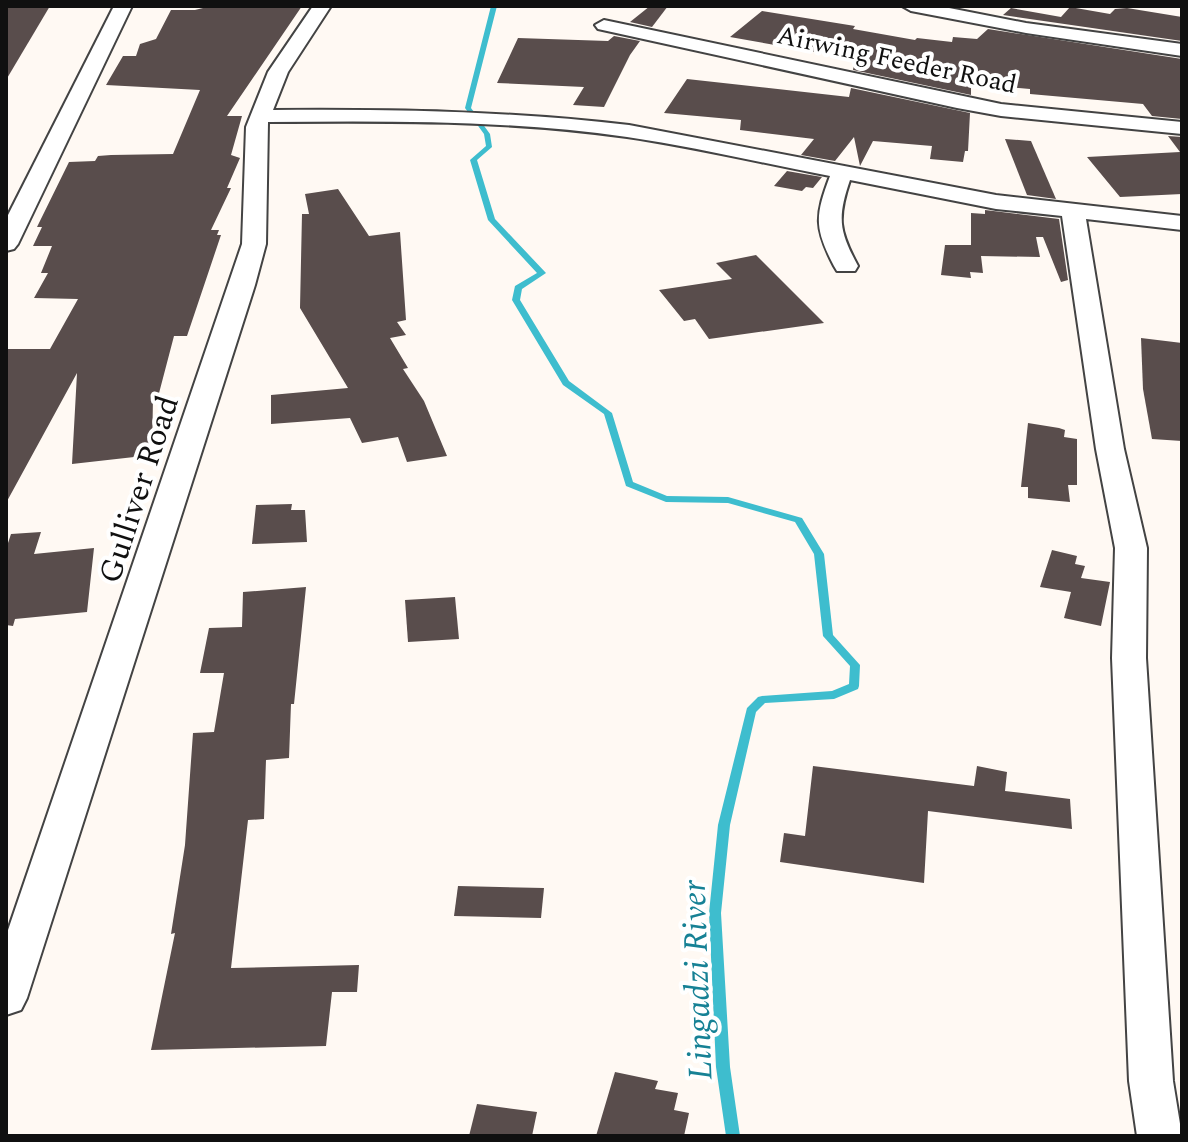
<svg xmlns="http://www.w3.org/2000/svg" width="1188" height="1142" font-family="Spectral,serif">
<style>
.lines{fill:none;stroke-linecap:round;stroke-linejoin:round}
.stream{fill:#3ebdce;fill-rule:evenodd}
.building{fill:#594d4c}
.minor-casing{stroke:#434343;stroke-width:4}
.minor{fill:#fff;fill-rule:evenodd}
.labels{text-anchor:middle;stroke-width:8;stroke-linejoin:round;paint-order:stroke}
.far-street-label{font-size:26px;fill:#101010;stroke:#fff}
.street-label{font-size:32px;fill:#101010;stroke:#fff}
.water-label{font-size:34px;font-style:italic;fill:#168195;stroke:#fff}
</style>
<rect width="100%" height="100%" fill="#fff9f3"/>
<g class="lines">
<polygon class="stream" points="491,6 497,6 471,108 490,134 492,147 477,160 495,219 546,273 522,289 520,300 569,381 612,413 633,482 667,496 728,497 802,518 824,554 833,635 860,665 859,686 858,689 834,699 765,703 756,712 730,825 721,913 730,1067 740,1136 726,1136 716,1067 709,913 718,825 747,708 758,697 762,696 832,691 849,684 850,666 823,636 814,554 795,522 728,503 666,502 626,486 604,414 563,385 512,300 515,286 537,273 488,220 470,160 486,146 484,134 465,108"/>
</g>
<g class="building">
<polygon points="6,6 50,6 6,80"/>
<polygon points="211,6 302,6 227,116 242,116 231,155 240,158 227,188 231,188 211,230 219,230 217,235 221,235 187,336 174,336 158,397 153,397 152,455 72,464 77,373 6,503 6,349 50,349 78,299 34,298 48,273 41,273 52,246 33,246 42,227 37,227 69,162 95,161 98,156 111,155 173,154 200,90 106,85 123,56 136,56 140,44 156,39 171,10 195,10"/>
<polygon points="650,6 668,6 652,27 630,22"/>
<polygon points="1070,7 1110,14 1115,9 1127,8 1182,17 1182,41 1003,15 1011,8 1061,17"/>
<polygon points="762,11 855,26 853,29 915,40 917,38 952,42 953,37 977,39 988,29 1182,59 1182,119 1152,116 1143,104 1030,94 1030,89 971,84 971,95 853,70 855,59 730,37"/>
<polygon points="614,36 640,41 630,55 604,107 573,105 584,87 497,83 518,38 608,41"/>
<polygon points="687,79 849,97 851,88 970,113 968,151 965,151 963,162 930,159 932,146 873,141 860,166 854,137 835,161 801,155 814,139 740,130 741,120 664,113"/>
<polygon points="1168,136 1182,137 1182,194 1120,197 1087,157 1180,152"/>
<polygon points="1005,139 1031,141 1056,199 1027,195"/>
<polygon points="787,171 804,174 822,177 813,188 806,187 802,191 774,186"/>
<polygon points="338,189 369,236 400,232 406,320 397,322 406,335 390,338 408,368 403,369 424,401 447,456 407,462 398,437 362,443 350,418 271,424 271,395 348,388 300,308 302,214 309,214 305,194"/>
<polygon points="985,210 1059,219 1068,280 1061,282 1043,237 1036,237 1040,257 981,256 983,273 970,272 971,278 941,275 945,245 971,245 971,213 985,214"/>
<polygon points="756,255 824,323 709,339 695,319 684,321 659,290 732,279 716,263"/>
<polygon points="1141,338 1182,343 1182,441 1152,439 1143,389"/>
<polygon points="1028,423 1059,428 1065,430 1064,437 1077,439 1077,485 1068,485 1070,502 1028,498 1028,487 1021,487"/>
<polygon points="292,504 291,510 305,510 307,542 252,544 256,505"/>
<polygon points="41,532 34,554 94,548 87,612 15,619 13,626 6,625 6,549 11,534"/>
<polygon points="1052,550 1077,556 1075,564 1085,566 1081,578 1110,582 1101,626 1064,618 1071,592 1040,587"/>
<polygon points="306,587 294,704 291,704 289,758 266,760 264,819 248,820 231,968 359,965 357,992 332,992 326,1046 151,1050 175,933 171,934 185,845 193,733 214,732 224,673 200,673 209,628 242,627 243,592"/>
<polygon points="455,597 459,639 408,642 405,600"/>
<polygon points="813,766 974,786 977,766 1007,772 1005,791 1070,799 1072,829 928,811 924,883 780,862 784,833 805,836"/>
<polygon points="458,886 544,888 541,918 454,916"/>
<polygon points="615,1072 658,1081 655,1089 678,1093 674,1110 689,1113 684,1136 596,1136"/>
<polygon points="477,1104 537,1112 532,1136 469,1136"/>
</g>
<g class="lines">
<defs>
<g id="minor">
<polygon points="114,6 132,6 18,244 14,249 6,251 6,219"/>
<path d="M313,6H331L288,72L273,110C392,109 511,111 629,125L996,195L1182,216V230L1086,219L1124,449L1147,548L1146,658L1173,1081L1182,1136H1137L1129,1081L1112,658L1115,548L1096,449L1062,216L996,209L850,180C837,218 839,231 858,266L855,271H837L834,266C814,228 815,216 830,176C762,163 695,147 627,137C508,120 388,121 268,122L266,244L255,285L27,998L21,1010L6,1015V936L242,244L246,127L268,72Z"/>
<polygon points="902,6 939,6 1026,23 1182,44 1182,56 1026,33 911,11"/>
<polygon points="604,20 1001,104 1182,122 1182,134 1001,116 957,108 598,29 595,25"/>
</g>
</defs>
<use href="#minor" class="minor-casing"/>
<use href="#minor" class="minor"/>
</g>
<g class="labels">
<g class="far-street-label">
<text transform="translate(897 59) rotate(12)" y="9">Airwing Feeder Road</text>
</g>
<g class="street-label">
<text transform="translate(138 489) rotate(-72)" y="11">Gulliver Road</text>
</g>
<g class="water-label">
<text transform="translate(696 980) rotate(-92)" y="12">Lingadzi River</text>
</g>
</g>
<rect width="1188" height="1142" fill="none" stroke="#101010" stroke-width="16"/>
</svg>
